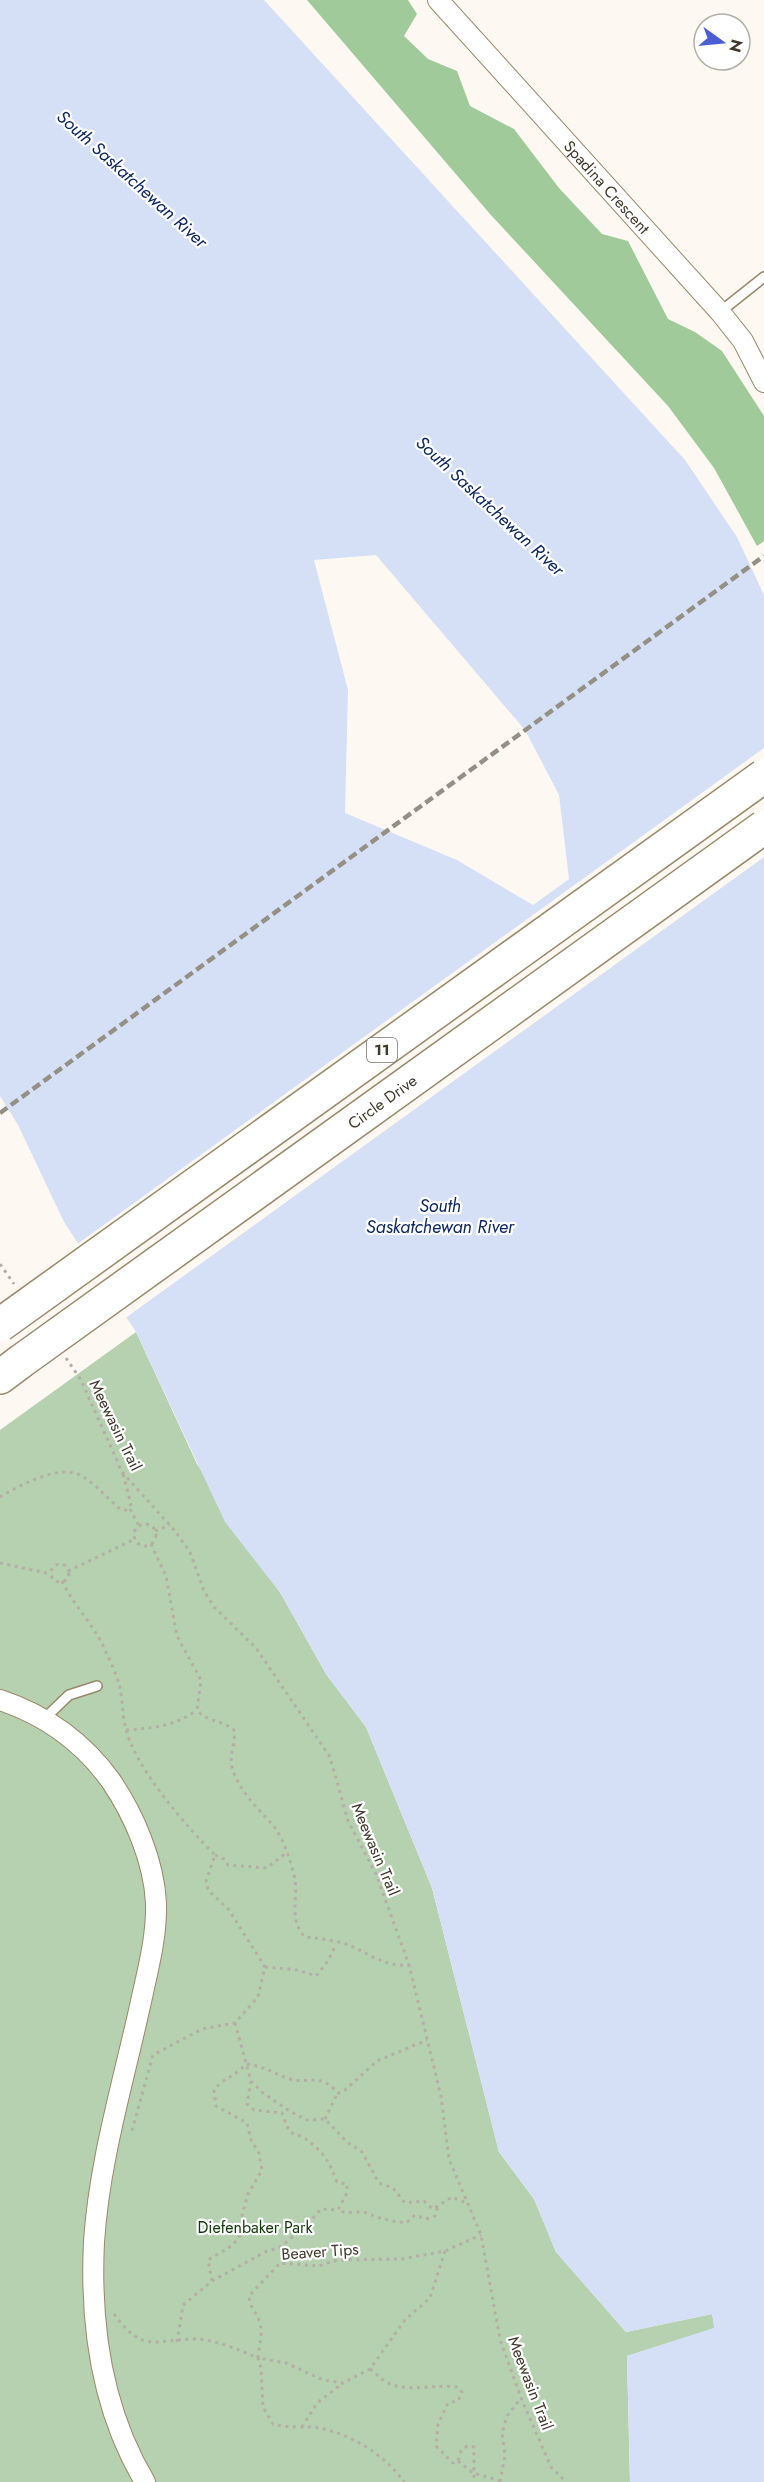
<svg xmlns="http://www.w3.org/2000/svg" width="764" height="2482" font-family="Jost,sans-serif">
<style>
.green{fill:#b5d1b0}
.forest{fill:#a0ca99}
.water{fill:#d5e0f6;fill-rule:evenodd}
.pier{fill:#fdf9f2}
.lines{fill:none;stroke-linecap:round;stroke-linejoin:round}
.service-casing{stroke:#998869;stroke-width:12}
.minor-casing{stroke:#998869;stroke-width:22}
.motorway-casing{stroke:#998869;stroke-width:36}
.path{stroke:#b4afa6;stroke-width:3;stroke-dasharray:3 4.5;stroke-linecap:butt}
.service{stroke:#fff;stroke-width:9}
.minor{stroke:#fff;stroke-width:20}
.motorway{stroke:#fff;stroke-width:33}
.rail{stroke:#959085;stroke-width:4.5;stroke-dasharray:9 4.5;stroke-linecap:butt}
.motorway-bridge-casing{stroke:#998869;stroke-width:36;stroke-linecap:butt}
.motorway-bridge{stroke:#fff;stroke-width:33}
.labels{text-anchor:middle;stroke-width:4.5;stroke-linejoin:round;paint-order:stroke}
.shield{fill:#fff;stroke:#79746b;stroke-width:1.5}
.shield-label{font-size:15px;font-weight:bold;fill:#3f382b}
.street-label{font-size:16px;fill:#3f382b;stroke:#fff}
.park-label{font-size:16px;fill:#0f3807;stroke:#fff}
.water-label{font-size:18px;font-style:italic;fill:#0c2661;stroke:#fff}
</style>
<rect width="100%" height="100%" fill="#fdf9f2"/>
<polygon class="green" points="136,1332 197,1464 281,1594 326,1674 366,1727 432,1888 499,2152 534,2199 556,2252 626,2332 712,2314 715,2328 627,2356 630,2482 0,2482 0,1430"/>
<polygon class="forest" points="307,0 408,0 417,14 404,36 428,59 457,71 470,106 514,129 559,188 602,234 628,241 668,319 695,332 722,351 764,416 764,541 757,546 714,468 668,406 490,214"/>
<path class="water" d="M0,0H264L685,460L737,537L764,595V2482H630L627,2356L714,2328L712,2314L626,2332L556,2252L534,2199L499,2152L432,1888L366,1727L326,1674L281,1594L225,1522L136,1332L64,1222L18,1125L0,1096ZM376,555L525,730L559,795L569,879L533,905L457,860L345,813L348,690L314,560Z"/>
<polygon class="pier" points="764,748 764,857 124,1319 76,1245"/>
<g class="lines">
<defs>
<g id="service">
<polyline points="720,312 764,277"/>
<polyline points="44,1719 69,1695 97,1686"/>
</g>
<g id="minor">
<path id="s1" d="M438,0L720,312L743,341L764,382"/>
<path d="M0,1700C45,1715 83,1742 111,1781C134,1815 154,1861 156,1903C157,1938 147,1973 140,2006C123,2083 99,2163 94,2242C90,2324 102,2410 145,2482"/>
</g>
<polyline id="motorway" points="0,1377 20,1362"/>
</defs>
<use href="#service" class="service-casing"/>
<use href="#minor" class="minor-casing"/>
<use href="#motorway" class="motorway-casing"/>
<g class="path">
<polyline points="0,1264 14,1284"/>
<polyline points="66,1358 81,1380 122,1472 175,1531 190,1552 204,1591 214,1607 256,1648 330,1757 348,1821 376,1874 409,1965 441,2096 449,2159 481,2235 500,2339 521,2398 551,2467 566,2482"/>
<path d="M0,1497C19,1486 58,1464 80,1475C95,1483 107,1498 120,1509L126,1510L131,1504L123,1474"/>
<polyline points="130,1509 139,1526"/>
<circle cx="145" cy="1535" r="11"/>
<polyline points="155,1531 170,1525"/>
<path d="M151,1544L166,1576L177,1636L201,1680L197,1710C207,1722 222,1720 234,1730C236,1743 229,1755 232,1767C239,1793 259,1808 275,1828C284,1840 290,1860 294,1875C300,1897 287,1918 305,1937C317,1938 341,1941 351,1946C371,1955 386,1967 409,1965"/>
<polyline points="0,1563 51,1574"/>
<circle cx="60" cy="1573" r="9"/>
<polyline points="68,1571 135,1539"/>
<path d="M62,1581C74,1606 94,1625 105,1650C110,1661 116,1673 119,1684C123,1699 122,1715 126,1729C135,1768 187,1827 215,1855L206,1881L208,1890L229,1910L265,1967L258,1997L235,2023L202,2029L153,2055L131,2134"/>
<path d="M126,1730C154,1728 173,1727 197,1710"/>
<polyline points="215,1855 224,1859 228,1865 267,1868 286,1853"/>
<polyline points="265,1967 298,1970 316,1976 328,1961 336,1944"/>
<polyline points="235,2023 251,2081 263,2093 291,2112 307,2120 325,2119 347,2142 362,2152 379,2183 393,2188 405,2203 424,2201 433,2209 452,2197 466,2203"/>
<path d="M251,2081L247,2104L254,2110L282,2113L289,2131C294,2135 301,2135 306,2139C324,2153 329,2161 337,2182L347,2184V2193L338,2210C348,2215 359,2210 367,2213C380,2219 391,2221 406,2223L415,2215L426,2219L435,2216L438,2206"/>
<polyline points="325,2119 337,2094"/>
<path d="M445,2251L430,2298L405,2320L370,2369L343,2383L323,2380L286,2363L258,2358C259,2346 263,2335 260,2323C257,2312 250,2309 249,2296L280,2263L318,2266L337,2260L402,2259L445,2251L481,2235"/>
<path d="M212,2281L208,2260L233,2245L244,2230L242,2215L248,2194L262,2170L259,2153L251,2140L247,2123L216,2106L214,2090C223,2078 236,2076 246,2064C267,2067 272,2073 290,2079C309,2085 318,2071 338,2093L344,2091L377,2061L427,2040"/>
<path d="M114,2314C144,2355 154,2339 196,2339C216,2340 240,2350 258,2358L261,2368L263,2407L273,2424C290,2429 307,2425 324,2429C354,2436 387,2457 404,2482"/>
<polyline points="177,2342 183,2305 212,2281 265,2252 280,2247 306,2226 321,2209 338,2210"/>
<path d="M370,2369C377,2374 382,2381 390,2384C411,2392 436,2384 457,2387L462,2392L458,2401L448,2403L438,2424L436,2446L453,2463L458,2461L461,2451L467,2446L474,2447V2482"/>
<polyline points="302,2427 317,2403 343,2383"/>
<polyline points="458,2461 473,2473 501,2481"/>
<polyline points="500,2482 505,2455 502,2433 507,2416 521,2398"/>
</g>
<use href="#service" class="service"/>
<use href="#minor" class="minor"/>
<use href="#motorway" class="motorway"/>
<polyline class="rail" points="0,1113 764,556"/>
<defs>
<g id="motorway-bridge">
<polyline points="0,1325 764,776"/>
<path id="s2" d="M20,1362L764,827"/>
</g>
</defs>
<use href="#motorway-bridge" class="motorway-bridge-casing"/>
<use href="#motorway-bridge" class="motorway-bridge"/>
</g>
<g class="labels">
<rect class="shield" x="367" y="1038" width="30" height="24" rx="4.5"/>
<g class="shield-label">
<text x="382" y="1055">11</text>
</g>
<g class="street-label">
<text dy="6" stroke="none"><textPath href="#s1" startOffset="252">Spadina Crescent</textPath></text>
<text dy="6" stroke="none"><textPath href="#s2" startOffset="446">Circle Drive</textPath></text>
<text transform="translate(116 1425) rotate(64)" y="6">Meewasin Trail</text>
<text transform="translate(376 1849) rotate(67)" y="6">Meewasin Trail</text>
<text transform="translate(320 2251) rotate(-4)" y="6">Beaver Tips</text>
<text transform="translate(531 2383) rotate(69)" y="6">Meewasin Trail</text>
</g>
<g class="park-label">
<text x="255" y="2233">Diefenbaker Park</text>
</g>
<g class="water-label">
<text transform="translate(132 179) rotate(42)" y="6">South Saskatchewan River</text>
<text transform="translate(490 506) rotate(43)" y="6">South Saskatchewan River</text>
<text x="440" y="1212">South<tspan x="440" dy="21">Saskatchewan River</tspan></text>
</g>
</g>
<g transform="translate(722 42) rotate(105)"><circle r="28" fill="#ffffff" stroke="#b2afaa" stroke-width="1.5"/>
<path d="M0-4.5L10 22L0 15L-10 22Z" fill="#4c5ed3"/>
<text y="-9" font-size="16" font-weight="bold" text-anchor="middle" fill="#3f382b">N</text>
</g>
</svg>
